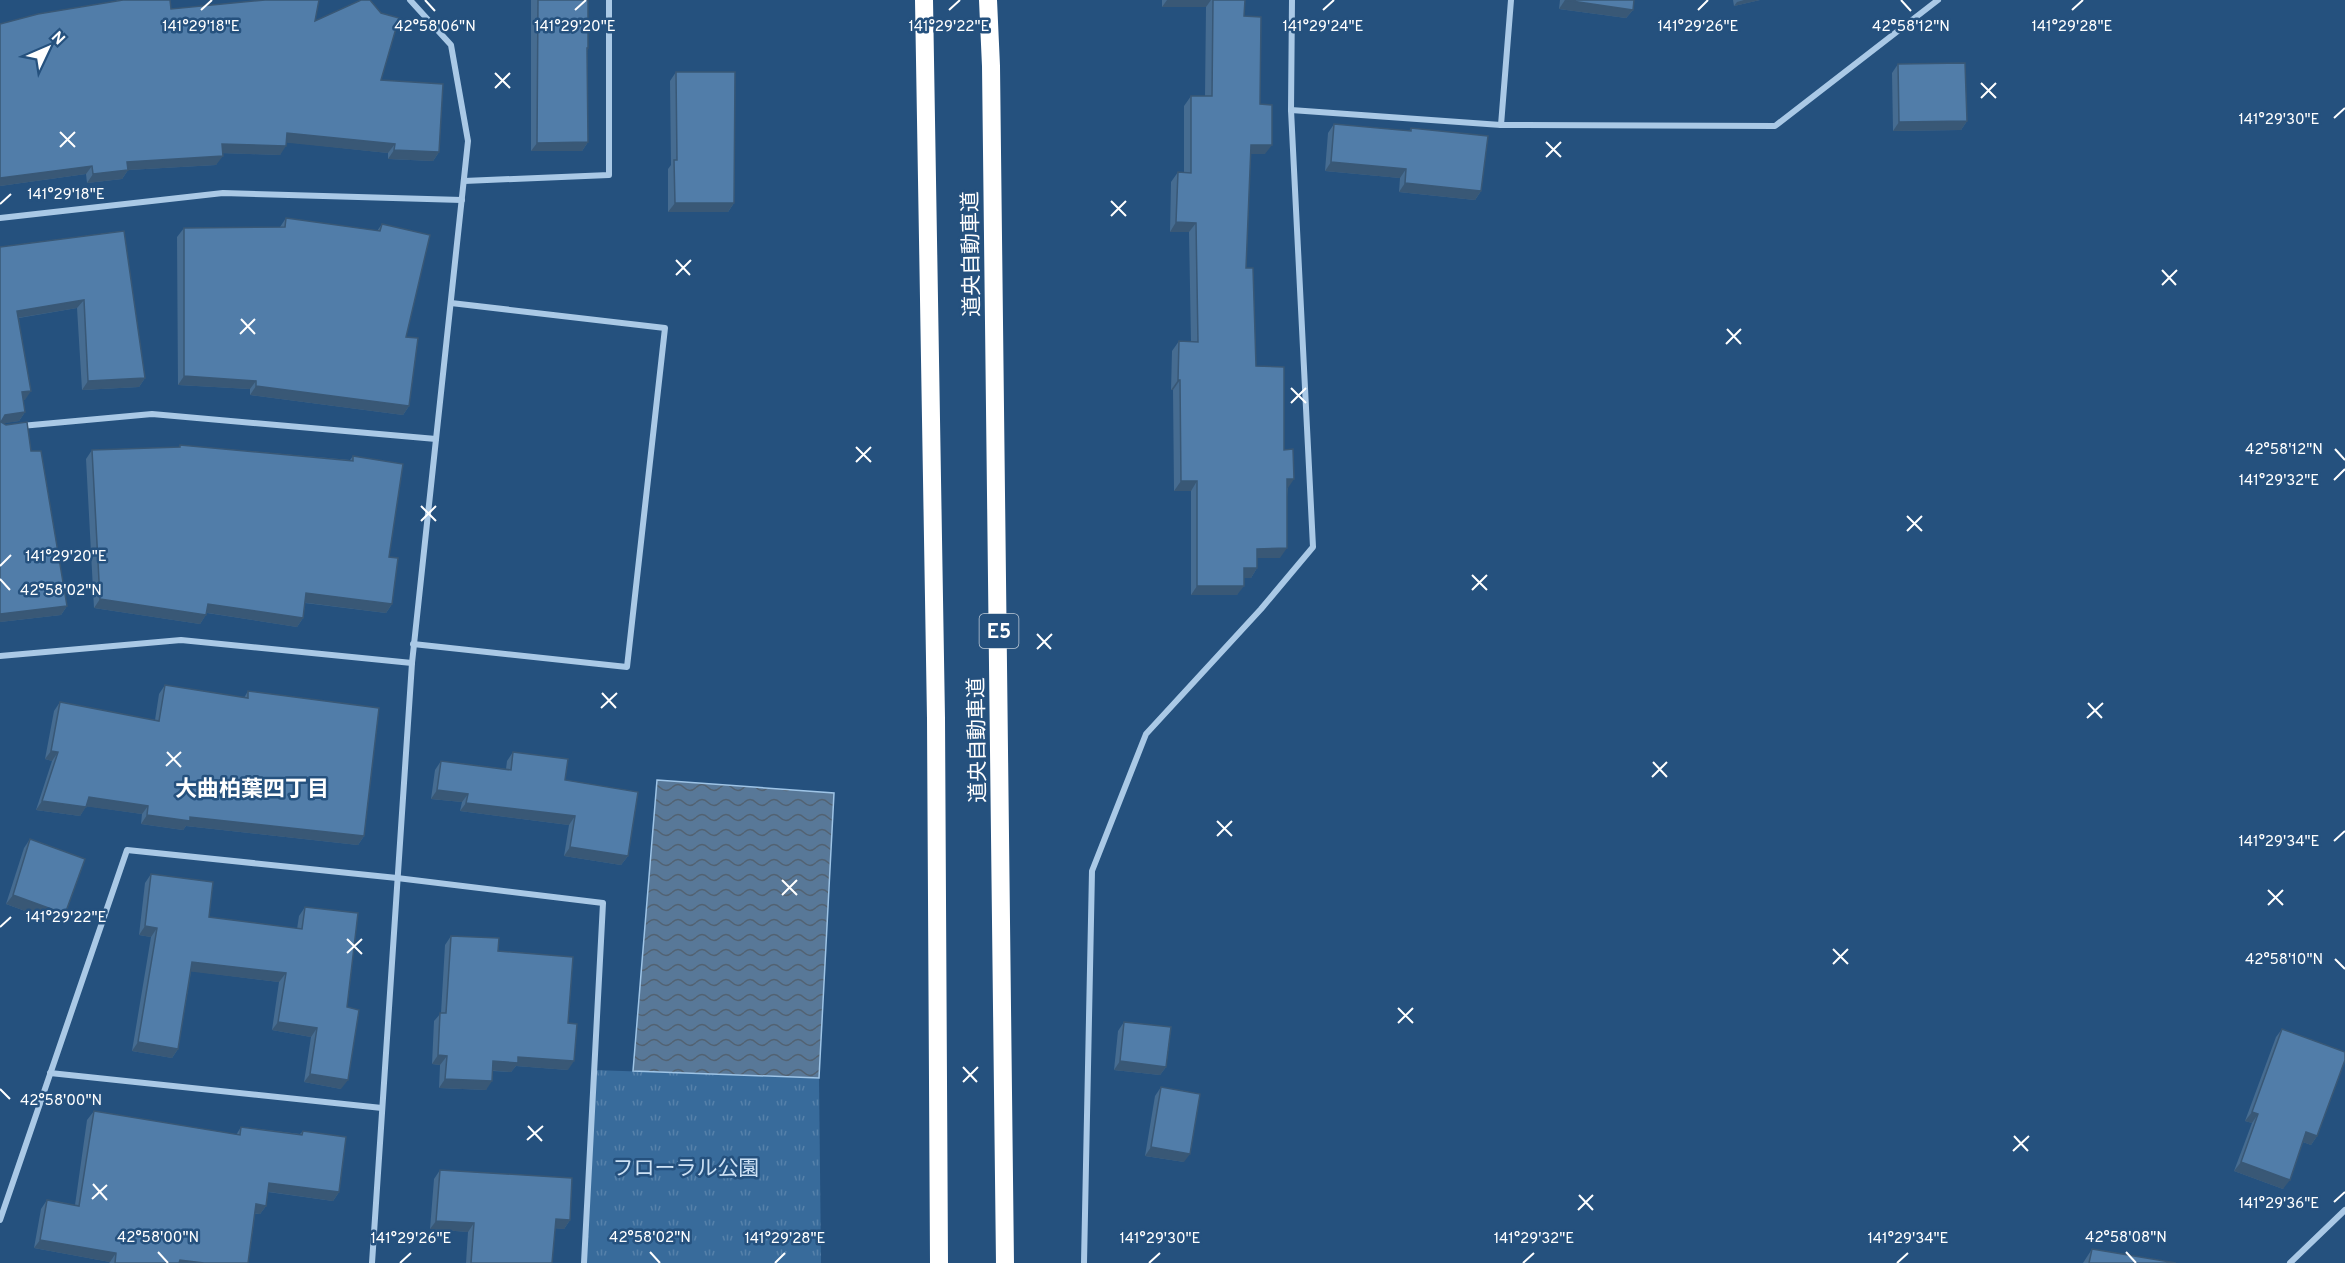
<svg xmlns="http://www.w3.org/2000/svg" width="2345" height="1263" font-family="Overpass,'Noto Sans JP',sans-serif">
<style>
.grass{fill:url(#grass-tufts)}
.water{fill:url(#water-waves);stroke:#9ec4e6;stroke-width:1.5}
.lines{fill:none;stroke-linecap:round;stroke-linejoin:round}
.minor{stroke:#aac9e6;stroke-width:6}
.motorway{stroke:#fff;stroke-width:18}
.wall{fill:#466c91}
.shaded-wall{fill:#395876}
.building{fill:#517da9;stroke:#395876;stroke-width:1.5}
.ticks{fill:none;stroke:#fff;stroke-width:2}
.labels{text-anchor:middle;stroke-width:5;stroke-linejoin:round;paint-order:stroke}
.shield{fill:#25517e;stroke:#becbd8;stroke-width:1.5}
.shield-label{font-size:20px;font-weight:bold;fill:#fff}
.street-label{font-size:21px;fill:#fff;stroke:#25517e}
.park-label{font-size:21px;fill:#cde1f4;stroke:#25517e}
.neighbourhood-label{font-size:22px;font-weight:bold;fill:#fff;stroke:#25517e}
.ticks-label{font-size:15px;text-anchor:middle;fill:#fff;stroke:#25517e;stroke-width:5;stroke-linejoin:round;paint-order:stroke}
</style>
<defs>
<pattern id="grass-tufts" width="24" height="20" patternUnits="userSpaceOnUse" patternTransform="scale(1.5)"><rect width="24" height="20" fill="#386b9b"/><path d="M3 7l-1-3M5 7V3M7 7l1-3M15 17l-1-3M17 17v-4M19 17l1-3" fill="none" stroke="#5681aa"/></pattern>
<pattern id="water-waves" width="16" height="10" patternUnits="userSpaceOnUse" patternTransform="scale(1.5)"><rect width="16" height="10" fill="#587898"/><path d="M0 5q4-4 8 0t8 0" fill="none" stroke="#526272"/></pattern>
</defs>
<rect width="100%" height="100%" fill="#25517e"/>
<polygon class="grass" points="594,1070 819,1078 821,1263 584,1263"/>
<polygon class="water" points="657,780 834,793 819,1078 633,1071"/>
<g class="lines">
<g class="minor">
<polyline points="1291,110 1501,125 1775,126 1938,0"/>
<polyline points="1501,125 1511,0"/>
<polyline points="464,181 609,175 609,0"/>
<polyline points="0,218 223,193 462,200"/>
<polyline points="21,426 152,414 436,439"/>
<polyline points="413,644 627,667 665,328 451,303"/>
<polyline points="0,656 181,640 412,663"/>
<polyline points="50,1073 382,1108"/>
<polyline points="0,1220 127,850 397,878 603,903 584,1263"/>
<polyline points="372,1263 412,663 468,141 451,45 410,0"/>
<polyline points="1084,1263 1092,871 1146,734 1261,609 1313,547 1291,110 1292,0"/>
<polyline points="2290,1263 2345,1210"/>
</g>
<g class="motorway">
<polyline points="924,0 936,718 939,1263"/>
<polyline points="988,0 991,66 1005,1263"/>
</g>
</g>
<g class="wall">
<polygon points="117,0 170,0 171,9 315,21 381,80 439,152 433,161 388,159 388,153 286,142 280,155 222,153 216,165 128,170 122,179 87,183 86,174 0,186 0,24 116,2"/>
<polygon points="531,0 588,0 588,48 587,51 588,142 582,151 531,151"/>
<polygon points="1162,0 1245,0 1244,16 1260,104 1265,154 1250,154 1246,268 1256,366 1284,450 1288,488 1280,558 1257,558 1257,568 1251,578 1244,578 1237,595 1191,595 1191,491 1174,491 1173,390 1171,390 1172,351 1179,341 1191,342 1189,232 1170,232 1171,182 1178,172 1184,173 1184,106 1191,96 1205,96 1206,7 1162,7"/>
<polygon points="1560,0 1634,0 1633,10 1626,18 1559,9"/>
<polygon points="1733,0 1760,0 1734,6"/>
<polygon points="1898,64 1967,121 1961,130 1893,131 1892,73"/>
<polygon points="676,72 734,203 728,212 668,212 668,169 671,165 670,81"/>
<polygon points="1334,124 1409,131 1411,128 1481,191 1475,200 1399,192 1400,178 1325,171 1328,133"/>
<polygon points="286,218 377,231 382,224 406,337 409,406 403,415 250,395 250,389 178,385 177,237 184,228 280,227"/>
<polygon points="124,231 145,378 139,387 82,390 77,308 19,318 25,400 23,400 25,412 19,421 3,423 31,451 67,606 61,615 0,622 0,247"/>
<polygon points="180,445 350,460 353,456 389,557 392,604 386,613 305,603 303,618 297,627 207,613 200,624 94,608 86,459 92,450 179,447"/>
<polygon points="165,685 244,698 248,691 364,836 358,845 186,826 183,830 141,824 142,814 86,806 80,816 36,810 52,761 45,759 54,711 60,702 155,720 159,694"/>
<polygon points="513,752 565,780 628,856 621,865 564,856 569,825 460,811 462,802 431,799 435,770 441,761 506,769 507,761"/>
<polygon points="30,839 58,923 6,904 24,848"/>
<polygon points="151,874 209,917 297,929 299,916 305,907 347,1007 341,1089 304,1082 311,1037 272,1030 279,982 191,971 178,1049 172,1058 132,1051 151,937 139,935 145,883"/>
<polygon points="451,936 498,951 568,1023 568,1070 516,1066 511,1072 493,1071 486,1090 439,1088 440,1065 432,1064 434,1021 441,1013 445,945"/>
<polygon points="1124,1022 1166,1067 1160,1075 1114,1070 1118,1031"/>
<polygon points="2282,1029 2317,1136 2311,1145 2303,1142 2283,1189 2234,1171 2252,1123 2245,1121 2276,1037"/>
<polygon points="1161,1087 1184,1162 1145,1156 1155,1096"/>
<polygon points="94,1111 236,1135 241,1127 300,1134 303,1131 339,1192 333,1201 268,1192 266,1206 260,1214 255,1214 248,1263 109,1263 110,1262 34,1248 41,1209 47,1200 75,1205 87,1120"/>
<polygon points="440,1170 570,1220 564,1229 555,1228 552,1263 466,1263 468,1232 430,1229 434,1179"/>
<polygon points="2092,1249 2176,1263 2083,1263"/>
</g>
<g class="shaded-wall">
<polygon points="1167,0 1211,0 1206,7 1162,7"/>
<polygon points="1565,0 1633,10 1626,18 1559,9"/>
<polygon points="1744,0 1760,0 1734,6 1737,2"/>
<polygon points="1967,121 1961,130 1893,131 1899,122"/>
<polygon points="287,133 395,144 388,153 280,142"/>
<polygon points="588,142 582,151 531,151 537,143"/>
<polygon points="222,144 286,146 280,155 216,153"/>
<polygon points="1251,145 1272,145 1265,154 1244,154"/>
<polygon points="394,150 439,152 433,161 388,159"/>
<polygon points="223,156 216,165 128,170 122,179 87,183 93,174 127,162"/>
<polygon points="1331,162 1406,169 1400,178 1325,171"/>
<polygon points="92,166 86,174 0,186 0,178"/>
<polygon points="1405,183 1481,191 1475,200 1399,192"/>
<polygon points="675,203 734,203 728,212 668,212"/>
<polygon points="1176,222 1196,223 1189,232 1170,232"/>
<polygon points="84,300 77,308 11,319 17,311"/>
<polygon points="184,376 256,381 250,389 178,385"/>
<polygon points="145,378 139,387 82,390 88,381"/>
<polygon points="1178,380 1180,380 1173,390 1171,390"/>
<polygon points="256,386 409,406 403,415 250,395"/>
<polygon points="31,391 25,400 16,401 22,392"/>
<polygon points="25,412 19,421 0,424 5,415"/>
<polygon points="1287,479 1294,479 1288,488 1280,489"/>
<polygon points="1181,481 1197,481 1191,491 1174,491"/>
<polygon points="1287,548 1280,558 1251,558 1257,549"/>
<polygon points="1244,568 1257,568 1251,578 1237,578"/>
<polygon points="1197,586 1244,586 1237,595 1191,595"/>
<polygon points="306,593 392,604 386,613 300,602"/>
<polygon points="100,599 206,615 200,624 94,608"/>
<polygon points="208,604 303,618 297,627 202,612"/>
<polygon points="67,606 61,615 0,622 0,614"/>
<polygon points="51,751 58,752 52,761 45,759"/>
<polygon points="437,790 468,794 462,802 431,799"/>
<polygon points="89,797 148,806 142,814 83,806"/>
<polygon points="42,801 86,807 80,816 36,810"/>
<polygon points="466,803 575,816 569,825 460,811"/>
<polygon points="147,815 190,817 364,836 358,845 186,826 183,830 141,824"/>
<polygon points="570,847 628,856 621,865 564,856"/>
<polygon points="13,895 65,914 58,923 6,904"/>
<polygon points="145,926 157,928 151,937 139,935"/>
<polygon points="192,962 286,973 279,982 186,971"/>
<polygon points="278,1022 317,1028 311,1037 272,1030"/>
<polygon points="138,1042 178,1049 172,1058 132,1051"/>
<polygon points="438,1055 447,1056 440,1065 432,1064"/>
<polygon points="518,1057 574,1061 568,1070 516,1066 511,1072 487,1070 493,1061"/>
<polygon points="1120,1061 1166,1067 1160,1075 1114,1070"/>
<polygon points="310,1074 348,1080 341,1089 304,1082"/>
<polygon points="445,1079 492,1081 486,1090 439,1088"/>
<polygon points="2252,1112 2258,1114 2252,1123 2245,1121"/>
<polygon points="2306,1132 2317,1136 2311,1145 2300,1141"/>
<polygon points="1151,1147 1190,1154 1184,1162 1145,1156"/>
<polygon points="2241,1162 2290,1180 2283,1189 2234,1171"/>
<polygon points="269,1183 339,1192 333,1201 263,1191"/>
<polygon points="256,1204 266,1206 260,1214 250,1213"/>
<polygon points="556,1219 570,1220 564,1229 549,1228"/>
<polygon points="436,1221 474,1223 468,1232 430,1229"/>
<polygon points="40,1240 116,1253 110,1262 34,1248"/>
<polygon points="180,1260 204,1263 178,1263"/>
</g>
<g class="building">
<polygon points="123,0 170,0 171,9 265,0 319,0 315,21 361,0 370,0 381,13 399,18 381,80 443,84 439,152 394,150 395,144 287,133 286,146 222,144 223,156 127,162 128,170 93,174 92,166 0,178 0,24 38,14"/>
<polygon points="538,0 588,0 588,48 587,48 588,142 537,143"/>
<polygon points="1213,0 1245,0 1244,16 1261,17 1260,104 1272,105 1272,145 1251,145 1246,268 1253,268 1256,366 1284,367 1284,450 1293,449 1294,479 1287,479 1287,548 1257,549 1257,568 1244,568 1244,586 1197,586 1197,481 1181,481 1180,380 1178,380 1179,341 1198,342 1196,223 1176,222 1178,172 1191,173 1191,96 1212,96"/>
<polygon points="1565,0 1634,0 1633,10"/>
<polygon points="1965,63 1967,121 1899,122 1898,64"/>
<polygon points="676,72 735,72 734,203 675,203 674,160 677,160"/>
<polygon points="1334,124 1411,131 1411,128 1488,136 1481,191 1405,183 1406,169 1331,162"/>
<polygon points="286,218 380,231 382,224 430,235 406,337 418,338 409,406 256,386 256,381 184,376 184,228 285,227"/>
<polygon points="124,231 145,378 88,381 84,300 17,311 31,391 22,392 25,412 5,415 1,422 6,425 27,422 31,451 41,451 67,606 0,614 0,247"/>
<polygon points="180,445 353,461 353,456 403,464 389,557 398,558 392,604 306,593 303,618 208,604 206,615 100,599 92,450 180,447"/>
<polygon points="165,685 248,698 248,691 379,708 364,836 190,817 190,821 147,815 148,806 89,797 86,807 42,801 58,752 51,751 60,702 159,721"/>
<polygon points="513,752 568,759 565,780 638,792 628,856 570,847 575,816 466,803 468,794 437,790 441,761 511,770"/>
<polygon points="30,839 85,859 65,914 13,895"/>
<polygon points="151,874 213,882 209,917 302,929 305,907 358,913 347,1007 359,1010 348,1080 310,1074 317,1028 278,1022 286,973 192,962 178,1049 138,1042 157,928 145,926"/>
<polygon points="451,936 499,938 498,951 573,957 568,1023 577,1024 574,1061 518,1057 518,1063 493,1061 492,1081 445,1079 447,1056 438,1055 440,1013 446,1013"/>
<polygon points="1124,1022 1171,1027 1166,1067 1120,1061"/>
<polygon points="2282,1029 2345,1052 2345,1060 2317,1136 2306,1132 2290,1180 2241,1162 2258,1114 2252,1112"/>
<polygon points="1161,1087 1200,1094 1190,1154 1151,1147"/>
<polygon points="94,1111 240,1135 241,1127 302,1135 303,1131 346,1137 339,1192 269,1183 266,1206 256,1204 248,1263 204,1263 180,1260 179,1263 115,1263 116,1253 40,1240 47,1200 79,1206"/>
<polygon points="440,1170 572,1178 570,1220 556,1219 552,1263 471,1263 474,1223 436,1221"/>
<polygon points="2092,1249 2176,1263 2089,1263"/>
</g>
<path class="ticks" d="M425,0L435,11M1901,0L1911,11M201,10L212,0M575,10L586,0M949,10L960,0M1323,10L1334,0M1698,10L1708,0M2072,10L2083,0M495,73L510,88M1981,83L1996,98M495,88L510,73M1981,98L1996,83M2334,118L2345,108M60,132L75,147M1546,142L1561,157M60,147L75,132M1546,157L1561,142M1111,201L1126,216M0,204L11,194M1111,216L1126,201M676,260L690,275M2162,270L2176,285M676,275L691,260M2162,285L2177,270M241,319L255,334M1727,329L1741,344M240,334L255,319M1726,344L1741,329M1291,388L1306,403M1291,403L1306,388M856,447L871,462M2335,449L2345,460M856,462L871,447M2334,480L2345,469M421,506L436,521M1907,516L1922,531M421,521L436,506M1907,531L1922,516M0,566L11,555M1472,575L1487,590M0,579L10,590M1472,590L1487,575M1037,634L1051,649M1037,649L1052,634M602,693L616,708M2088,703L2102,718M601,708L617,693M2087,718L2103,703M167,752L181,767M1653,762L1667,777M166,766L181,752M1652,777L1667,762M1217,821L1232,836M1217,836L1232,821M2334,841L2345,831M782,880L797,895M2268,890L2283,905M782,895L797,880M2268,905L2283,890M0,927L11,917M347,939L362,954M1833,949L1848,964M347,953L362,939M2335,959L2345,969M1833,964L1848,949M1398,1008L1413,1023M1398,1023L1413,1008M963,1067L977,1082M963,1082L978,1067M0,1089L10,1099M528,1126L542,1141M2014,1136L2028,1151M527,1140L543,1126M2013,1151L2029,1136M93,1184L107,1200M1579,1195L1593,1210M92,1199L107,1185M2334,1202L2345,1192M1578,1210L1593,1195M158,1252L168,1263M650,1252L660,1263M2126,1252L2136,1263M400,1263L411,1253M775,1263L785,1253M1149,1263L1160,1253M1523,1263L1534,1253M1897,1263L1908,1253"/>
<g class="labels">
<rect class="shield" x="979.5" y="614" width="39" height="34" rx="4.5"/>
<g class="shield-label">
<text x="999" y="638">E5</text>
</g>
<g class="street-label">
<text transform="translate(971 254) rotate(-91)" y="7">道央自動車道</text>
<text transform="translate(977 740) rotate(-91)" y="7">道央自動車道</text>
</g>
<g class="park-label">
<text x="686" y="1175">フローラル公園</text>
</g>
<g class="neighbourhood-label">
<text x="252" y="796">大曲柏葉四丁目</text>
</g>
</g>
<g class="ticks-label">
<text x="201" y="31">141°29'18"E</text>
<text x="575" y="31">141°29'20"E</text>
<text x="949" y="31">141°29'22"E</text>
<text x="1323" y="31">141°29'24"E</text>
<text x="1698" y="31">141°29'26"E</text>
<text x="2072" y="31">141°29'28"E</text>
<text x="435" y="31">42°58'06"N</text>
<text x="1911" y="31">42°58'12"N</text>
<text x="2279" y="124">141°29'30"E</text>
<text x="66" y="199">141°29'18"E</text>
<text x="2284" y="454">42°58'12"N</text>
<text x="2279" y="485">141°29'32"E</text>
<text x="66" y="561">141°29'20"E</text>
<text x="61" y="595">42°58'02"N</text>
<text x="2279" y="846">141°29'34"E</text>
<text x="66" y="922">141°29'22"E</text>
<text x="2284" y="964">42°58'10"N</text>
<text x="61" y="1105">42°58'00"N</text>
<text x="2279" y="1208">141°29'36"E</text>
<text x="158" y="1242">42°58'00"N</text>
<text x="650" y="1242">42°58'02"N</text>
<text x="2126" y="1242">42°58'08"N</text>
<text x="411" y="1243">141°29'26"E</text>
<text x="785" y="1243">141°29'28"E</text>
<text x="1160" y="1243">141°29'30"E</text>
<text x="1534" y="1243">141°29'32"E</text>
<text x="1908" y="1243">141°29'34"E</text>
</g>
<g transform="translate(48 48) rotate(46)" stroke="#25517e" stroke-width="4.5" paint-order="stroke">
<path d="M0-4.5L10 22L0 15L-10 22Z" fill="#ffffff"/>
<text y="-9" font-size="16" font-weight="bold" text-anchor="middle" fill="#ffffff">N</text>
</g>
</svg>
